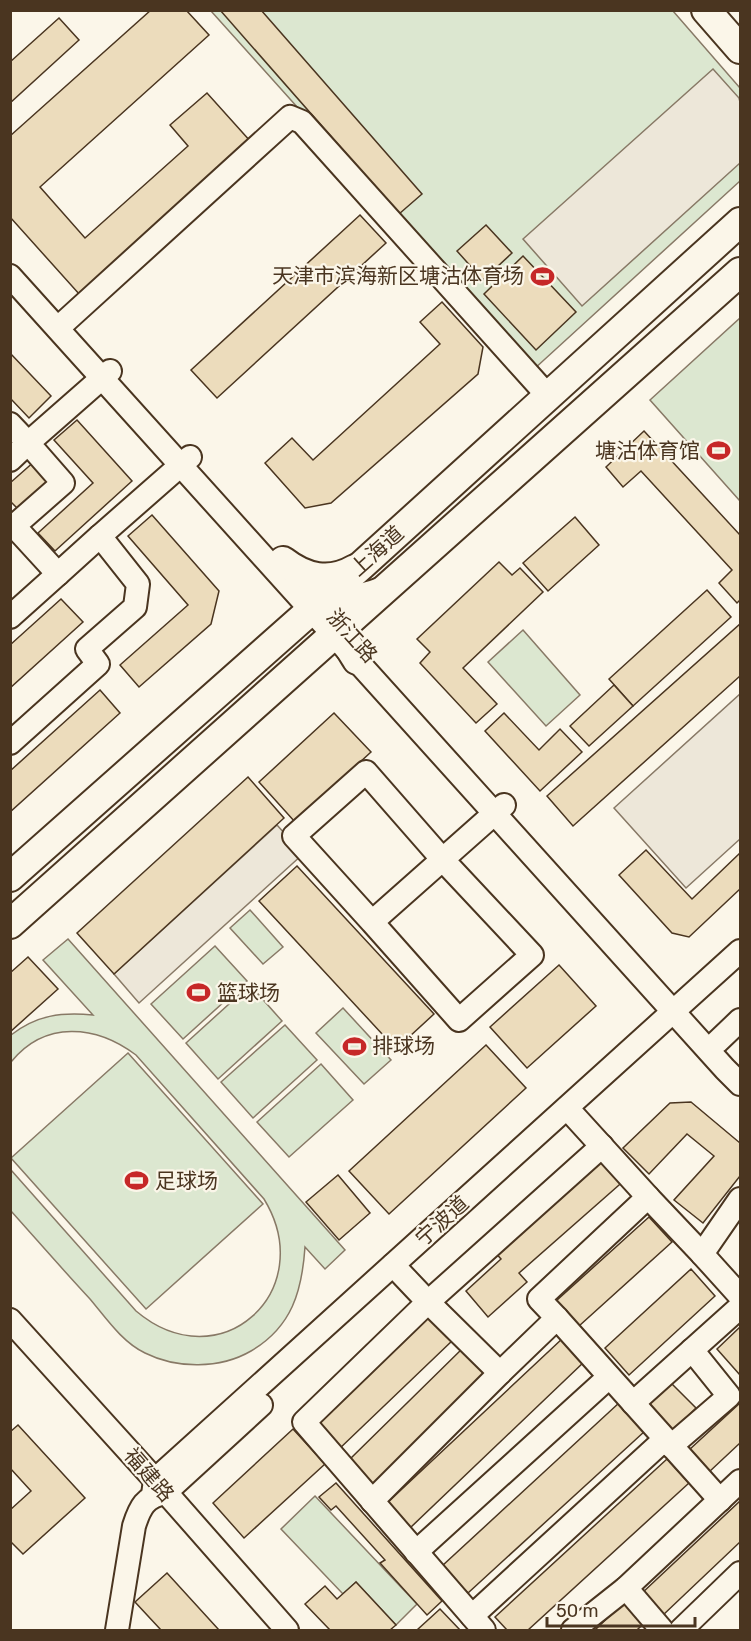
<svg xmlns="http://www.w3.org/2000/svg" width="751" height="1641" font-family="Rubik,'Noto Sans SC',sans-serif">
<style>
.pitch{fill:#dce7d0;stroke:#887966;stroke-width:1.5}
.parking{fill:#ede7d9;stroke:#887966;stroke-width:1.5}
.building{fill:#ecdcbc;stroke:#4a3520;stroke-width:1.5}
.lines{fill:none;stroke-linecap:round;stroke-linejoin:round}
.minor-casing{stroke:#4a3520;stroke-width:26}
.major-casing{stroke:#4a3520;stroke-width:32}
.minor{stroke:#fbf6e9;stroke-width:22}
.major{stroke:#fbf6e9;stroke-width:28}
.labels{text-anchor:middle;stroke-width:4.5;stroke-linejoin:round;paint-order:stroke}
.poi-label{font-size:21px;fill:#4a3520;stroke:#fbf6e9;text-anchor:start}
.street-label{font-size:21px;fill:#4a3520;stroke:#fbf6e9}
</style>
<rect width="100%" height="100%" fill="#fbf6e9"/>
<g class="pitch">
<polygon points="211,11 673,11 740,88 740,181 533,370"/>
<polygon points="740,318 740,501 650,400"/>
<polygon points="523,630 580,695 546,726 488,662"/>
<polygon points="250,910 283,947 263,964 230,928"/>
<path d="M68,939L345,1250L325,1269L305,1247C302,1291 292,1327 251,1351C220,1369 177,1369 145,1353C122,1342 106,1318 90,1299C63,1270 37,1240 11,1211V1170L136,1311C220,1382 320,1291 264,1199L136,1055C96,1025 45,1020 11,1062V1035C37,1015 61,1012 93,1015L43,960Z"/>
<polygon points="215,946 247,981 183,1039 151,1004"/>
<polygon points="250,985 282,1021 218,1079 186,1043"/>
<polygon points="343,1008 391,1060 364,1084 316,1033"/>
<polygon points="285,1025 317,1060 253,1118 221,1082"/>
<polygon points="128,1053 263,1204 146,1309 11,1158"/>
<polygon points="321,1064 353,1100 289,1157 257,1122"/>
<polygon points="315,1496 417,1604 396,1625 356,1582 343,1594 281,1529"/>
</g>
<g class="parking">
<polygon points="713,69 739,98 740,102 740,163 582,306 523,239"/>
<polygon points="740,694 740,839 686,888 614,808"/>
<polygon points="277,825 303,854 139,1003 114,974"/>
</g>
<g class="building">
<polygon points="151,10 186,10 209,35 40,187 85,238 188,146 170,125 207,93 251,142 80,295 10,217 10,136"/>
<polygon points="220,10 261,10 422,194 399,214"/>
<polygon points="59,18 79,40 10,103 10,62"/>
<polygon points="360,215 386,243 217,398 191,370"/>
<polygon points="486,225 512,253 483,280 457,251"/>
<polygon points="523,256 576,312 536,350 484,294"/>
<polygon points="442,302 483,347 478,374 331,503 305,508 265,463 292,438 313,460 440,344 420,322"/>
<polygon points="10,353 51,396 29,418 10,398"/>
<polygon points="77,420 132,481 55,551 38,533 93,483 54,440"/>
<polygon points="644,431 740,535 740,600 737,603 719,583 732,570 641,471 623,487 606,467"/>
<polygon points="36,460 54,479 19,510 10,501 10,483"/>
<polygon points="152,515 219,591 211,624 139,687 120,665 188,605 128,536"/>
<polygon points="575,517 599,545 548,591 523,563"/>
<polygon points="499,562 512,575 520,568 543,592 463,668 497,704 476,723 420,663 430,652 417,639"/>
<polygon points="707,590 731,617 633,706 609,679"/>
<polygon points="61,599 83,622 10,688 10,645"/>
<polygon points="740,624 740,676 573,826 547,796"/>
<polygon points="614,685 633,706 589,746 570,726"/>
<polygon points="100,690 120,713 10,812 10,771"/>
<polygon points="334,713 371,752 295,822 259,782"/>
<polygon points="504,713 539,750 560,729 582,752 540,791 485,731"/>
<polygon points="248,777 284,818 114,974 77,933"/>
<polygon points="646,850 692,899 740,853 740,889 689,937 672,933 619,875"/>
<polygon points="297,866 434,1014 396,1049 259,901"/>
<polygon points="28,957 58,989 10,1032 10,973"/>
<polygon points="559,965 596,1006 527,1068 490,1027"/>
<polygon points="486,1045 526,1088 389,1214 349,1171"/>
<polygon points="691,1102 740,1143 740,1176 703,1223 674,1200 714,1156 687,1134 649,1174 623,1148 670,1103"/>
<polygon points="603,1153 627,1178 519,1273 527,1282 488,1317 466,1291 501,1259 493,1250"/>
<polygon points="338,1175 370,1213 339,1240 306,1202"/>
<polygon points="649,1217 672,1242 579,1326 556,1301"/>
<polygon points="691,1269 715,1296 629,1375 605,1348"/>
<polygon points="428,1312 454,1339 337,1451 311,1424"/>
<polygon points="740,1327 740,1375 717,1349"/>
<polygon points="563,1338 585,1361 410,1528 387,1503"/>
<polygon points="466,1345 491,1371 373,1487 348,1461"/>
<polygon points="670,1382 696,1408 670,1435 643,1409"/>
<polygon points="620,1402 645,1431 468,1593 442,1566"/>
<polygon points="740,1403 740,1443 709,1472 689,1450"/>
<polygon points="18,1425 85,1498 23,1554 10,1541 10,1510 31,1491 10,1468 10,1432"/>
<polygon points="293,1429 325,1464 244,1538 213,1503"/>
<polygon points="667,1459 689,1483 528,1630 507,1630 495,1617"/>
<polygon points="336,1483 442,1601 427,1615 380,1563 385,1560 336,1506 331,1510 319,1497"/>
<polygon points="740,1501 740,1542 662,1616 641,1594"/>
<polygon points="167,1573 219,1630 161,1630 135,1602"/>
<polygon points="356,1582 396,1625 390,1630 330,1630 305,1604 325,1586 337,1599"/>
<polygon points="628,1598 648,1619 637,1630 595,1630"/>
<polygon points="440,1609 460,1630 417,1630"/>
</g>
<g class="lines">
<defs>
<g id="minor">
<polyline points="10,276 725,1069 740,1084"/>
<polyline points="58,328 290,117 302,122 548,396"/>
<polyline points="10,424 28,443 10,460"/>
<polyline points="100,536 58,574 14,526 63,483 28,443 110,371"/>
<path d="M316,593C339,601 361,597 383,588"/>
<polyline points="10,617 58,574"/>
<polyline points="10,743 98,664 87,649 135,607 138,584 100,536 190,457"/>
<path d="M372,922L294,836L366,772L443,860L532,955L459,1020L372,922C416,883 460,844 504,805"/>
<polyline points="717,1042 740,1020"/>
<polyline points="567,1108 648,1197"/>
<polyline points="602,1146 428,1302 500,1373 557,1318 720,1500"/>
<polyline points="740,1199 702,1254 740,1296"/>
<polyline points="393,1265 428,1302 304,1422 484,1630"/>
<polyline points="557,1318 539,1299 648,1197 702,1254"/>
<polyline points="10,1320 155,1480 287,1630"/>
<polyline points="633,1403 740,1307"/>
<polyline points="671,1446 729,1396 692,1350"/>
<polyline points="165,1493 261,1405"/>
<polyline points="153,1495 155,1480 740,951"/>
<polyline points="372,1501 500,1373"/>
<polyline points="416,1552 609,1377"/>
<polyline points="626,1588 662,1630"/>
<polyline points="472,1616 665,1439"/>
<path d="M117,1630L134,1526C140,1507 145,1497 165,1493"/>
<polyline points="573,1630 626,1588 740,1481"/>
<polyline points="681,1630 740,1573"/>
</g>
<g id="major">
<polyline points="706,10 740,49"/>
<path d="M283,561C305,578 329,584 355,569"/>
<path d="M338,612C338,631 347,644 357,660"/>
<polyline points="10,877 362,565 740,222"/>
<polyline points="10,924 740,272"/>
</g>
</defs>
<use href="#minor" class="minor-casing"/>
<use href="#major" class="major-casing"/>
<use href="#minor" class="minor"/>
<use href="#major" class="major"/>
</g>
<defs>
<symbol id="stadium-bare" viewBox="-9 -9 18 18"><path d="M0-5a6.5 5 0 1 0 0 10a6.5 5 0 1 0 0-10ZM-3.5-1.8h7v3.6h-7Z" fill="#c62828" stroke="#fbf6e9" stroke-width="2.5" paint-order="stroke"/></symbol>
</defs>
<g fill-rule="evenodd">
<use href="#stadium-bare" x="526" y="260" width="33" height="33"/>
<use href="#stadium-bare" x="702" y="434" width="33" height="33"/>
<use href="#stadium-bare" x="182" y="976" width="33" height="33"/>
<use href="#stadium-bare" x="338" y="1030" width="33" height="33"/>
<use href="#stadium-bare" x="120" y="1164" width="33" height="33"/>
</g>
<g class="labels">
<g class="poi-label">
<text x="524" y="283" text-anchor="end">天津市滨海新区塘沽体育场</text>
<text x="700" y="458" text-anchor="end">塘沽体育馆</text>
<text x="217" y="1000">篮球场</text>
<text x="372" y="1053">排球场</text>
<text x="155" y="1188">足球场</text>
</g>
<g class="street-label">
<text transform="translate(377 551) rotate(-42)" y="7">上海道</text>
<text transform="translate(352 636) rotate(48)" y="7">浙江路</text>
<text transform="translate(442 1221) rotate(-42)" y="7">宁波道</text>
<text transform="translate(149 1475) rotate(49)" y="7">福建路</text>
</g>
</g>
<rect width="751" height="1641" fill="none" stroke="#4a3520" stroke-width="24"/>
<path d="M547 1617v9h148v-9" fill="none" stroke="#4a3520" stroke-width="3"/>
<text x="556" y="1617" font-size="18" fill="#4a3520" stroke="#fbf6e9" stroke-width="4.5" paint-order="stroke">50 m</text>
</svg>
